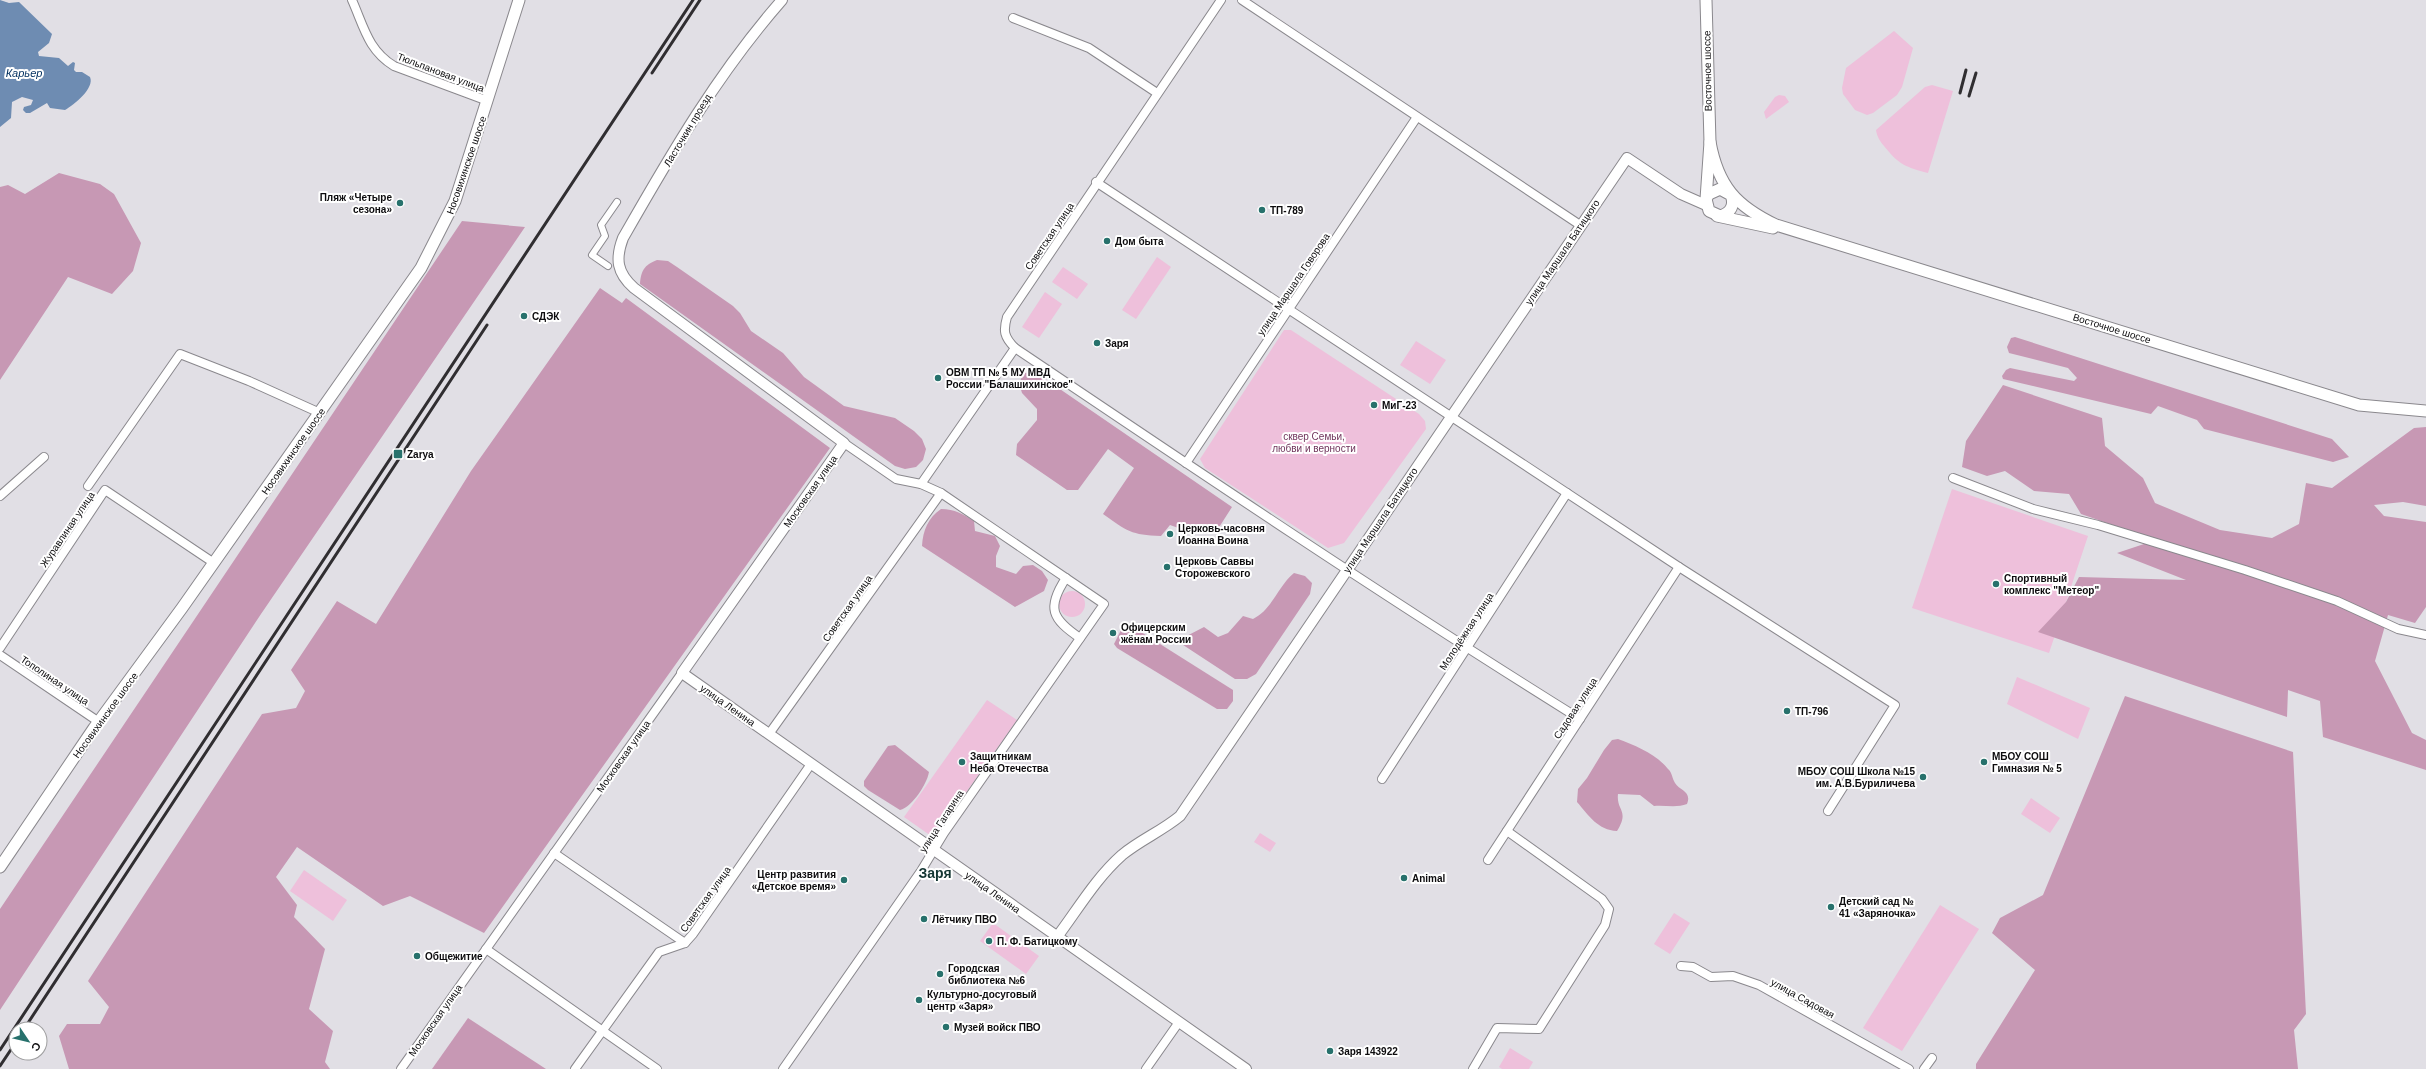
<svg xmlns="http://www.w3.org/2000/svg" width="2426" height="1069" font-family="Helvetica,sans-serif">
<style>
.green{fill:#eec0db}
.forest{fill:#c798b4}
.water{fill:#6e8cb2}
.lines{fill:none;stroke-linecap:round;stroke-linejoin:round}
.pedestrian-casing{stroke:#8a888d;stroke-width:8}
.minor-casing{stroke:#8a888d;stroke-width:10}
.tertiary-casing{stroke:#8a888d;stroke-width:12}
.secondary-casing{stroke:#8a888d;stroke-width:13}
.pedestrian{stroke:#fff;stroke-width:6}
.minor{stroke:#fff;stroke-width:8}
.tertiary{stroke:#fff;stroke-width:10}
.secondary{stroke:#fff;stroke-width:11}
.rail{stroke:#302e31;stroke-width:3}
.poi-dot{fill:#27716c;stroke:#fff;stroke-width:1.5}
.labels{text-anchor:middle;stroke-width:4;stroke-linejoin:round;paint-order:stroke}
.street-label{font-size:10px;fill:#0d0c0e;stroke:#fff}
.poi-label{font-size:10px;font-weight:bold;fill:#0d0c0e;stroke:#fff;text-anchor:start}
.park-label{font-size:10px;fill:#70355c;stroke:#fff}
.water-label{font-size:11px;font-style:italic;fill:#012f5f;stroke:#fff}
.district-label{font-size:14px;font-weight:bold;fill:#143633;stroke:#fff}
</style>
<rect width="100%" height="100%" fill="#e1dfe5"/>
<g class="green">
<polygon points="1894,31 1913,48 1902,87 1897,95 1873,113 1867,115 1855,110 1843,94 1842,88 1846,68"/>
<path d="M1932,85L1953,91L1928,173C1906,167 1899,165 1884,146C1880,141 1877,137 1876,130L1925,87Z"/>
<polygon points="1779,95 1785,96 1789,102 1766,119 1764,112 1775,97"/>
<polygon points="1157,257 1171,267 1136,319 1122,310"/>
<polygon points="1063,267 1088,284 1077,299 1052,282"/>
<polygon points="1045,292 1062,304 1039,338 1022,327"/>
<polygon points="1284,330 1291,330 1419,414 1425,421 1426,429 1344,543 1328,548 1205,468 1200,459"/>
<polygon points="1416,341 1446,360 1430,384 1400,365"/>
<polygon points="1952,489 2088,536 2049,653 1912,608"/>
<circle cx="1072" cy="604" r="13"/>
<polygon points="2017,677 2090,708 2078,739 2007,704"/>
<polygon points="987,700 1017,720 934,838 904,817"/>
<polygon points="2031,798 2060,818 2050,833 2021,814"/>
<polygon points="1260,833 1276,843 1270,852 1254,842"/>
<polygon points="304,870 347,900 333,921 290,891"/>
<polygon points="1940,905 1979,929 1902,1051 1863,1028"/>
<polygon points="1674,913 1690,923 1670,954 1654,944"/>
<polygon points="993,923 1039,956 1026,974 980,941"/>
<polygon points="1510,1048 1533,1062 1529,1069 1502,1069 1499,1067"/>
</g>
<g class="forest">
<polygon points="59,173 100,184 114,194 141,243 133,271 112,294 68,277 0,380 0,187 8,185 25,194"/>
<polygon points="462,221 525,227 261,614 0,1010 0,909"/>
<path d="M657,260L668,261L677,267L733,306L740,313L751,331L783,353L804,377L844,406L895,418L914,431L922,439L926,449L923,460L916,467L905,469L895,466L640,284C641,271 644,265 657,260Z"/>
<polygon points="600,288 622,303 626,298 830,448 484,933 410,896 383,906 297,847 276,877 297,905 294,917 325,949 309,1009 333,1031 325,1062 330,1069 69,1069 59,1036 67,1024 100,1024 109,1007 88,981 262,714 296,708 305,691 291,670 337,601 376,624 471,471"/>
<polygon points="2015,337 2332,439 2349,457 2333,462 2204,429 2197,420 2158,406 2151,414 2003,379 2002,376 2006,370 2010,368 2074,381 2077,378 2068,368 2009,353 2007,347 2011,338"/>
<path d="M1035,372L1232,507L1216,532L1184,530L1170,525L1161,536C1131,535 1127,531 1103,514L1134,468L1108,449L1078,490H1067L1016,455L1017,444L1037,420V409L1022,393L1019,383L1024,373Z"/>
<polygon points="2003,385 2102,418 2105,446 2143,478 2155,503 2220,530 2272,538 2299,524 2306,483 2332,488 2414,428 2426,427 2426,506 2403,502 2374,505 2384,516 2426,522 2426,607 2415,623 2388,615 2375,661 2412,733 2426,740 2426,770 2323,737 2320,701 2288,690 2287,717 2038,632 2066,602 2079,577 2186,580 2117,553 2156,540 2081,514 2069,494 2034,491 2005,471 1987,476 1962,467 1966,441"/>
<path d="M941,509C955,509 963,514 974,521L975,531L995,536L1000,546L996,556V567L1016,574L1023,566L1033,565L1042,571L1048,580L1044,591L1015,607L922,546C923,530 928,518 941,509Z"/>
<path d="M1294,573L1305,576L1312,583L1310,594L1256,674L1247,679H1235L1177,641L1204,627L1218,637L1228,633L1243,616L1253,619C1272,610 1278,586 1294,573Z"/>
<polygon points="1133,627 1233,690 1233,701 1227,709 1217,709 1117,648 1114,644 1122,628"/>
<polygon points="2125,696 2293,752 2306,1014 2294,1030 2298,1069 1976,1069 1976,1064 2035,970 1992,933 2000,918 2043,895"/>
<path d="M1618,739C1636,746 1655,753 1668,769C1672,772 1672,778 1675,783C1680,791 1692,791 1687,804C1677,808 1665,805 1654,806L1640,795L1618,794C1616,811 1630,810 1617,831C1598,830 1589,816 1577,802L1578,789L1587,778L1604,750L1612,740Z"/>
<path d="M895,745L929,772C927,784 912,807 900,810L868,790L864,786V781L888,746Z"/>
<polygon points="468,1018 546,1069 432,1069"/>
</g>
<path class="water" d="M0,0L9,3L19,2L52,34L49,43L38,52L39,56L59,58L68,66L73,62L75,63L74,70L76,72H82L90,77C95,88 74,105 65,110L50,108L47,103L30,113H26L23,110L24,107L31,105L33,100L22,97L12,102L11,118L0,127Z"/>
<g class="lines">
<defs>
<polyline id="pedestrian" points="608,266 592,255 605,236 601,225 617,202"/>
<g id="minor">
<path d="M352,0C364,27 368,50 394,66L488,101"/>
<path d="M1221,0L1007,317C1003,331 1004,337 1015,348C1202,474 1389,600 1580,719"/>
<polyline points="1242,0 1580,225"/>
<polyline points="1013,18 1089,48 1157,93"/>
<polyline points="1096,182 1679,567 1895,705 1828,811"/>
<polyline points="1186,463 1417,117"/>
<polyline points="1953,478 2033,509 2098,525 2245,570 2337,601 2398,629 2426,635"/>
<polyline points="921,484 1015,348"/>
<polyline points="88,486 180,354 249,381 320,413"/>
<polyline points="0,496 44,457"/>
<path d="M1066,578C1046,608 1052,619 1080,638"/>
<polyline points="0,648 105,490 214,563"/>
<polyline points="0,655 99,722"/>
<polyline points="769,734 941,493"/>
<polyline points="1382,779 1567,493"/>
<polyline points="554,853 685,943"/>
<polyline points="1488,860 1679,567"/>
<polyline points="486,949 657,1069"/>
<polyline points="1681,966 1693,967 1711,977 1733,976 1759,985 1909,1069"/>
<polyline points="401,1069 682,673"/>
<polyline points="575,1069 659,952 685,943 693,934 811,764"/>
<polyline points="783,1069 921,871 944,833 1104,604 941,493 921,484 896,479 844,443"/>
<polyline points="1146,1069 1179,1022"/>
<polyline points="1473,1069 1497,1028 1539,1029 1605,925 1609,909 1602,899 1507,831"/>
<polyline points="1924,1069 1932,1058"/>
</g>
<g id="tertiary">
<path d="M782,0C718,73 671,154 623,238C615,259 617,273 634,288L844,443L682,673L1246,1069"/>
<path d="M1057,937C1078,909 1096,878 1122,855C1140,840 1162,831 1180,816L1627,158L1681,194L1706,205"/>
</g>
<g id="secondary">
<path d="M1706,0L1710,142L1706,199L1709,211L1720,216C1731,213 1735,205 1731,195L1720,189L1709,194L1706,199"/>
<path d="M1710,142C1718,186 1736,206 1776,225L2359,405L2426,411"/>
<polyline points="1717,216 1773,228"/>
<polyline points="0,867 94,728 182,608 421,268 455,201 519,0"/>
</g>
</defs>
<use href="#pedestrian" class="pedestrian-casing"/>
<use href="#minor" class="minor-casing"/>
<use href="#tertiary" class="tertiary-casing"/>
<use href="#secondary" class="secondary-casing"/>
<use href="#pedestrian" class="pedestrian"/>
<use href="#minor" class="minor"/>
<use href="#tertiary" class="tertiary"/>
<use href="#secondary" class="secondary"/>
<g class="rail">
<polyline points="652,73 700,0"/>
<polyline points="1960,93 1966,70"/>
<polyline points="1969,96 1976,73"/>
<polyline points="24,1029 487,325"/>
<polyline points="0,1050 693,0"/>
<polyline points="0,1066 16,1042"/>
</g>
</g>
<g class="poi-dot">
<circle cx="400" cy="203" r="4"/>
<circle cx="1262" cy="210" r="4"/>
<circle cx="1107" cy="241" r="4"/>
<circle cx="524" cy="316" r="4"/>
<circle cx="1097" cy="343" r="4"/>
<circle cx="938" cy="378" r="4"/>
<circle cx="1374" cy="405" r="4"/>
<rect x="393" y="449" width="10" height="10" rx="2"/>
<circle cx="1170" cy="534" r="4"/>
<circle cx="1167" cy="567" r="4"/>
<circle cx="1996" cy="584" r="4"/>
<circle cx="1113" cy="633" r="4"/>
<circle cx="1787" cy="711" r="4"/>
<circle cx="962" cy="762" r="4"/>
<circle cx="1984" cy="762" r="4"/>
<circle cx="1923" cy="777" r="4"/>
<circle cx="1404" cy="878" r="4"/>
<circle cx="844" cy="880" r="4"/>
<circle cx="1831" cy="907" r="4"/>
<circle cx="924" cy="919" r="4"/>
<circle cx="989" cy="941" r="4"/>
<circle cx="417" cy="956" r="4"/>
<circle cx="940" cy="974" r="4"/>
<circle cx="919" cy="1000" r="4"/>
<circle cx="946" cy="1027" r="4"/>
<circle cx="1330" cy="1051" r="4"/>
</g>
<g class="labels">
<g class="street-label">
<text transform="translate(1707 71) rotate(-91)" y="4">Восточное шоссе</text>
<text transform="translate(441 72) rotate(21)" y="4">Тюльпановая улица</text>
<text transform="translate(687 130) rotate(-59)" y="4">Ласточкин проезд</text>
<text transform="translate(466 165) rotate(-71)" y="4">Носовихинское шоссе</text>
<text transform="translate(1049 236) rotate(-56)" y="4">Советская улица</text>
<text transform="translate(1562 252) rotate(-56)" y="4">улица Маршала Батицкого</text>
<text transform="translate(1293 284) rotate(-56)" y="4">улица Маршала Говорова</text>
<text transform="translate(2112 328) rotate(17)" y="4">Восточное шоссе</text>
<text transform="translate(293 451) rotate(-55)" y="4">Носовихинское шоссе</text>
<text transform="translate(810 491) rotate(-55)" y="4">Московская улица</text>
<text transform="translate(1380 520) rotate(-56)" y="4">улица Маршала Батицкого</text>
<text transform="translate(67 529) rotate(-56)" y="4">Журавлиная улица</text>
<text transform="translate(847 608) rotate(-55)" y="4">Советская улица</text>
<text transform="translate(1466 631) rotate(-57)" y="4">Молодёжная улица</text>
<text transform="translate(55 680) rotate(34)" y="4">Тополиная улица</text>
<text transform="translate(728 705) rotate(35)" y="4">улица Ленина</text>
<text transform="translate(1575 708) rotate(-57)" y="4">Садовая улица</text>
<text transform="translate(105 715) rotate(-54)" y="4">Носовихинское шоссе</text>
<text transform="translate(623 756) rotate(-55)" y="4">Московская улица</text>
<text transform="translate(941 821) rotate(-57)" y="4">улица Гагарина</text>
<text transform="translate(993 892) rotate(35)" y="4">улица Ленина</text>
<text transform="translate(705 899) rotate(-54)" y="4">Советская улица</text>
<text transform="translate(1803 998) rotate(29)" y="4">улица Садовая</text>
<text transform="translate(435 1020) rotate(-55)" y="4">Московская улица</text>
</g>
<g class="poi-label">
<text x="392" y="201" text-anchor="end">Пляж «Четыре<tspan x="392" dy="12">сезона»</tspan></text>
<text x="1270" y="214">ТП-789</text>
<text x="1115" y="245">Дом быта</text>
<text x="532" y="320">СДЭК</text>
<text x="1105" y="347">Заря</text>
<text x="946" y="376">ОВМ ТП № 5 МУ МВД<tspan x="946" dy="12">России "Балашихинское"</tspan></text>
<text x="1382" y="409">МиГ-23</text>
<text x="407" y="458">Zarya</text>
<text x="1178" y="532">Церковь-часовня<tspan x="1178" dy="12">Иоанна Воина</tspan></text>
<text x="1175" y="565">Церковь Саввы<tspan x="1175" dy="12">Сторожевского</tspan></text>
<text x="2004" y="582">Спортивный<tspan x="2004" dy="12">комплекс "Метеор"</tspan></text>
<text x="1121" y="631">Офицерским<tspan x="1121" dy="12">жёнам России</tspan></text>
<text x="1795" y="715">ТП-796</text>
<text x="970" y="760">Защитникам<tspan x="970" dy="12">Неба Отечества</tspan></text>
<text x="1992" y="760">МБОУ СОШ<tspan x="1992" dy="12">Гимназия № 5</tspan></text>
<text x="1915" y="775" text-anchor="end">МБОУ СОШ Школа №15<tspan x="1915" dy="12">им. А.В.Буриличева</tspan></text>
<text x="836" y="878" text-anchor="end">Центр развития<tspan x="836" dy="12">«Детское время»</tspan></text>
<text x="1412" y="882">Animal</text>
<text x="1839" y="905">Детский сад №<tspan x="1839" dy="12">41 «Заряночка»</tspan></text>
<text x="932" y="923">Лётчику ПВО</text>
<text x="997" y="945">П. Ф. Батицкому</text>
<text x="425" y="960">Общежитие</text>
<text x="948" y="972">Городская<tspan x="948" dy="12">библиотека №6</tspan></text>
<text x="927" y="998">Культурно-досуговый<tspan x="927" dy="12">центр «Заря»</tspan></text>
<text x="954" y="1031">Музей войск ПВО</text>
<text x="1338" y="1055">Заря 143922</text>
</g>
<g class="park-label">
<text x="1314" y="440">сквер Семьи,<tspan x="1314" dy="12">любви и верности</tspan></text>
</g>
<g class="water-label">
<text x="24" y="77">Карьер</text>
</g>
<g class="district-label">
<text x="935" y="878">Заря</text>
</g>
</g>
<g transform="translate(28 1041) rotate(125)"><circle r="19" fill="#ffffff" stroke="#9e9e9f"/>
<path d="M0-3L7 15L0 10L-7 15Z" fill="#27716c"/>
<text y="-6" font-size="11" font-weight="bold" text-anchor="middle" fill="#0d0c0e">С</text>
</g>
</svg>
